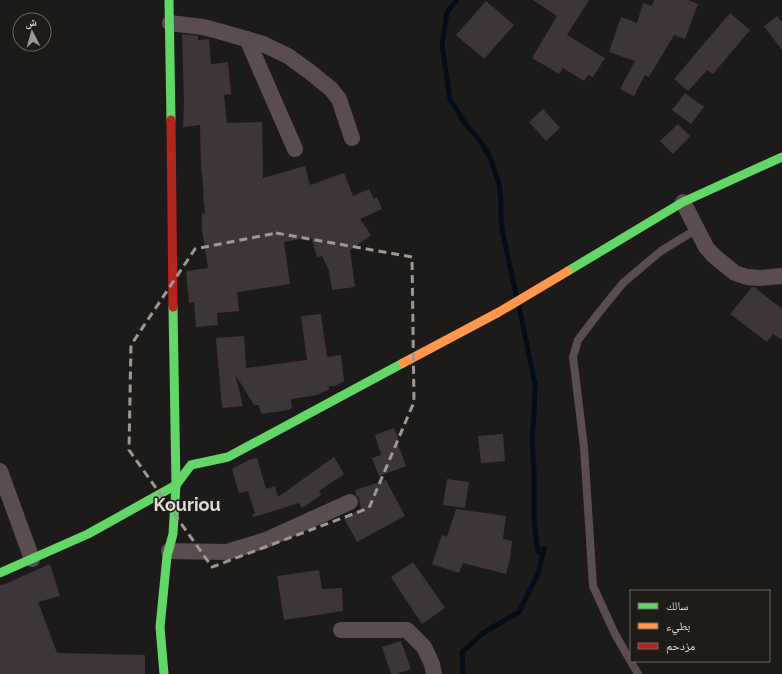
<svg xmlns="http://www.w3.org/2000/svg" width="782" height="674" font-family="Raleway,'Noto Naskh Arabic',sans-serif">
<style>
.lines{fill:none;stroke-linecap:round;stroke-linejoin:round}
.stream{stroke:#030d18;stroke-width:5}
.building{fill:#3d353a}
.lane{stroke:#5b4d4f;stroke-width:8}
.street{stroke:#5b4d4f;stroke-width:16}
.fast{stroke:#63d668;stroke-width:9}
.slow{stroke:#ff974d;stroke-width:9}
.jam{stroke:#b3261e;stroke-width:9}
.marked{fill:none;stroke:#9b9895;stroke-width:3;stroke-dasharray:8 5;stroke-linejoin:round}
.labels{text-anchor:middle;stroke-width:3;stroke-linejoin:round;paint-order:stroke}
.district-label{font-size:18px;font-weight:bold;fill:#dfdcd8;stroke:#1f1c17}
</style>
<rect width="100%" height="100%" fill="#1d1b19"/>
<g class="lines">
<g class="stream">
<polyline points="457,0 447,12 442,45 450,99 464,122 480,141 490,157 499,184 501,200 501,219 502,229 516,295"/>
<polyline points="463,674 462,652 483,633 519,612 538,574 544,549 538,552 534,521 534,471 532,437 534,414 535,384 519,307"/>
</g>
</g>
<g class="building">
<polygon points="533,0 589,0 567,35 605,58 593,77 588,75 584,81 563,68 559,74 532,58 557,16"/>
<polygon points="654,0 688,0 698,4 685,39 674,35 649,77 645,75 634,96 620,89 635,61 609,52 621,17 637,23 643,3 652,6"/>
<polygon points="486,1 514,25 484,59 456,35"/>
<polygon points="730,13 750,30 713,74 707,70 688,91 674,79"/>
<polygon points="777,16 782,23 782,50 764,26"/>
<polygon points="182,34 198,36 198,40 209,39 211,64 228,62 231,94 224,95 227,123 262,122 263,178 305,166 310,185 344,173 353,196 369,189 374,199 377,197 382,209 360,219 371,235 350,250 355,287 332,290 329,271 322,256 317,257 311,237 284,242 290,284 237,292 239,311 217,313 218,325 196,327 194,302 189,303 186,271 208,268 202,230 202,213 205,214 203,195 204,195 201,165 200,125 183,127 184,102"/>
<polygon points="685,93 704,107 691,124 672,110"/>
<polygon points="543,109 560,128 546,141 529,122"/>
<polygon points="678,124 690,136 673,154 660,141"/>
<polygon points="752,287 754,287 782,309 782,340 773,334 767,342 730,314"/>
<polygon points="321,314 327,357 341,355 344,381 335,386 329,386 329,389 317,395 291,399 292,408 289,410 261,414 259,405 254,405 235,374 243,406 222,408 216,338 244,336 246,368 307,360 301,316"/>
<polygon points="394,428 399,441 397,442 406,466 379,476 372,458 381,455 375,435"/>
<polygon points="503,434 505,461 481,463 478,436"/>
<polygon points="334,457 344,474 319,491 321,495 302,508 299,503 254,517 252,515 255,513 248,491 239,493 232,469 249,460 257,458 266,489 275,486 278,497"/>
<polygon points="447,479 469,482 465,508 443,505"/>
<polygon points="386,480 405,516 357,542 344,518 361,509 359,498 356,495 355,490"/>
<polygon points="456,509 506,516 503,539 512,541 510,558 506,574 463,563 459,573 432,564 442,535 447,537"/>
<polygon points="413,562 445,608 422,624 391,577"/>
<polygon points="50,564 60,596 38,602 57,653 145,655 145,674 0,674 0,585 5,584"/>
<polygon points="319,570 322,589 342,588 343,611 284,620 277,576"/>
<polygon points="401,641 411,669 396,674 391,674 382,647"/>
</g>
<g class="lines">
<polyline class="lane" points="638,674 615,634 593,586 584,447 573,357 578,340 597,315 623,283 661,251 697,229"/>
<g class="street">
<polyline points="170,23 203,27 222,32 263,44 288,56 310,72 331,89 339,99 352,138"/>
<polyline points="247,39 295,149"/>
<polyline points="683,202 706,247 713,255 725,265 735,273 747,277 759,278 782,276"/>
<polyline points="0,471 32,559"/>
<polyline points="169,551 227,552 266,540 350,502"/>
<polyline points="341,630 407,630 424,647 432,664 434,674"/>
</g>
<g class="fast">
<polyline points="169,0 171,120"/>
<polyline points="568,271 683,202 782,157"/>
<polyline points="0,573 88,534 176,485 191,465 228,457 403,363"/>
<polyline points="164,674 160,627 167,556 173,534 176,485 173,307"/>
</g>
<polyline class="slow" points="403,363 499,312 568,271"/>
<polyline class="jam" points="171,120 173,307"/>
</g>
<path class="marked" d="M276,233L412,257L414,402L369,508L212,567L129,450L131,345L195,249Z"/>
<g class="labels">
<g class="district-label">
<text x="187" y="511">Kouriou</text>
</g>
</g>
<rect x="630" y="590" width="140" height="72" fill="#1f1c17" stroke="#6c6964"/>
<rect x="638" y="603" width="20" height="6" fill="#63d668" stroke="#6c6964"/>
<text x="666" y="610" font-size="12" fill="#dfdcd8">سالك</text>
<rect x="638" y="623" width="20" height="6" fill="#ff974d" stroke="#6c6964"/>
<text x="666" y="630" font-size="12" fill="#dfdcd8">بطيء</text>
<rect x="638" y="643" width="20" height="6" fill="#b3261e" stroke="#6c6964"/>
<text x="666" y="650" font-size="12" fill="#dfdcd8">مزدحم</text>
<g transform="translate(32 32) rotate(354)"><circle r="19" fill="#1f1c17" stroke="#6c6964"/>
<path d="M0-3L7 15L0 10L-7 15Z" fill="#9b9895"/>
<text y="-6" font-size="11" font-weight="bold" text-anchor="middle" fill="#dfdcd8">ش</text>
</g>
</svg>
